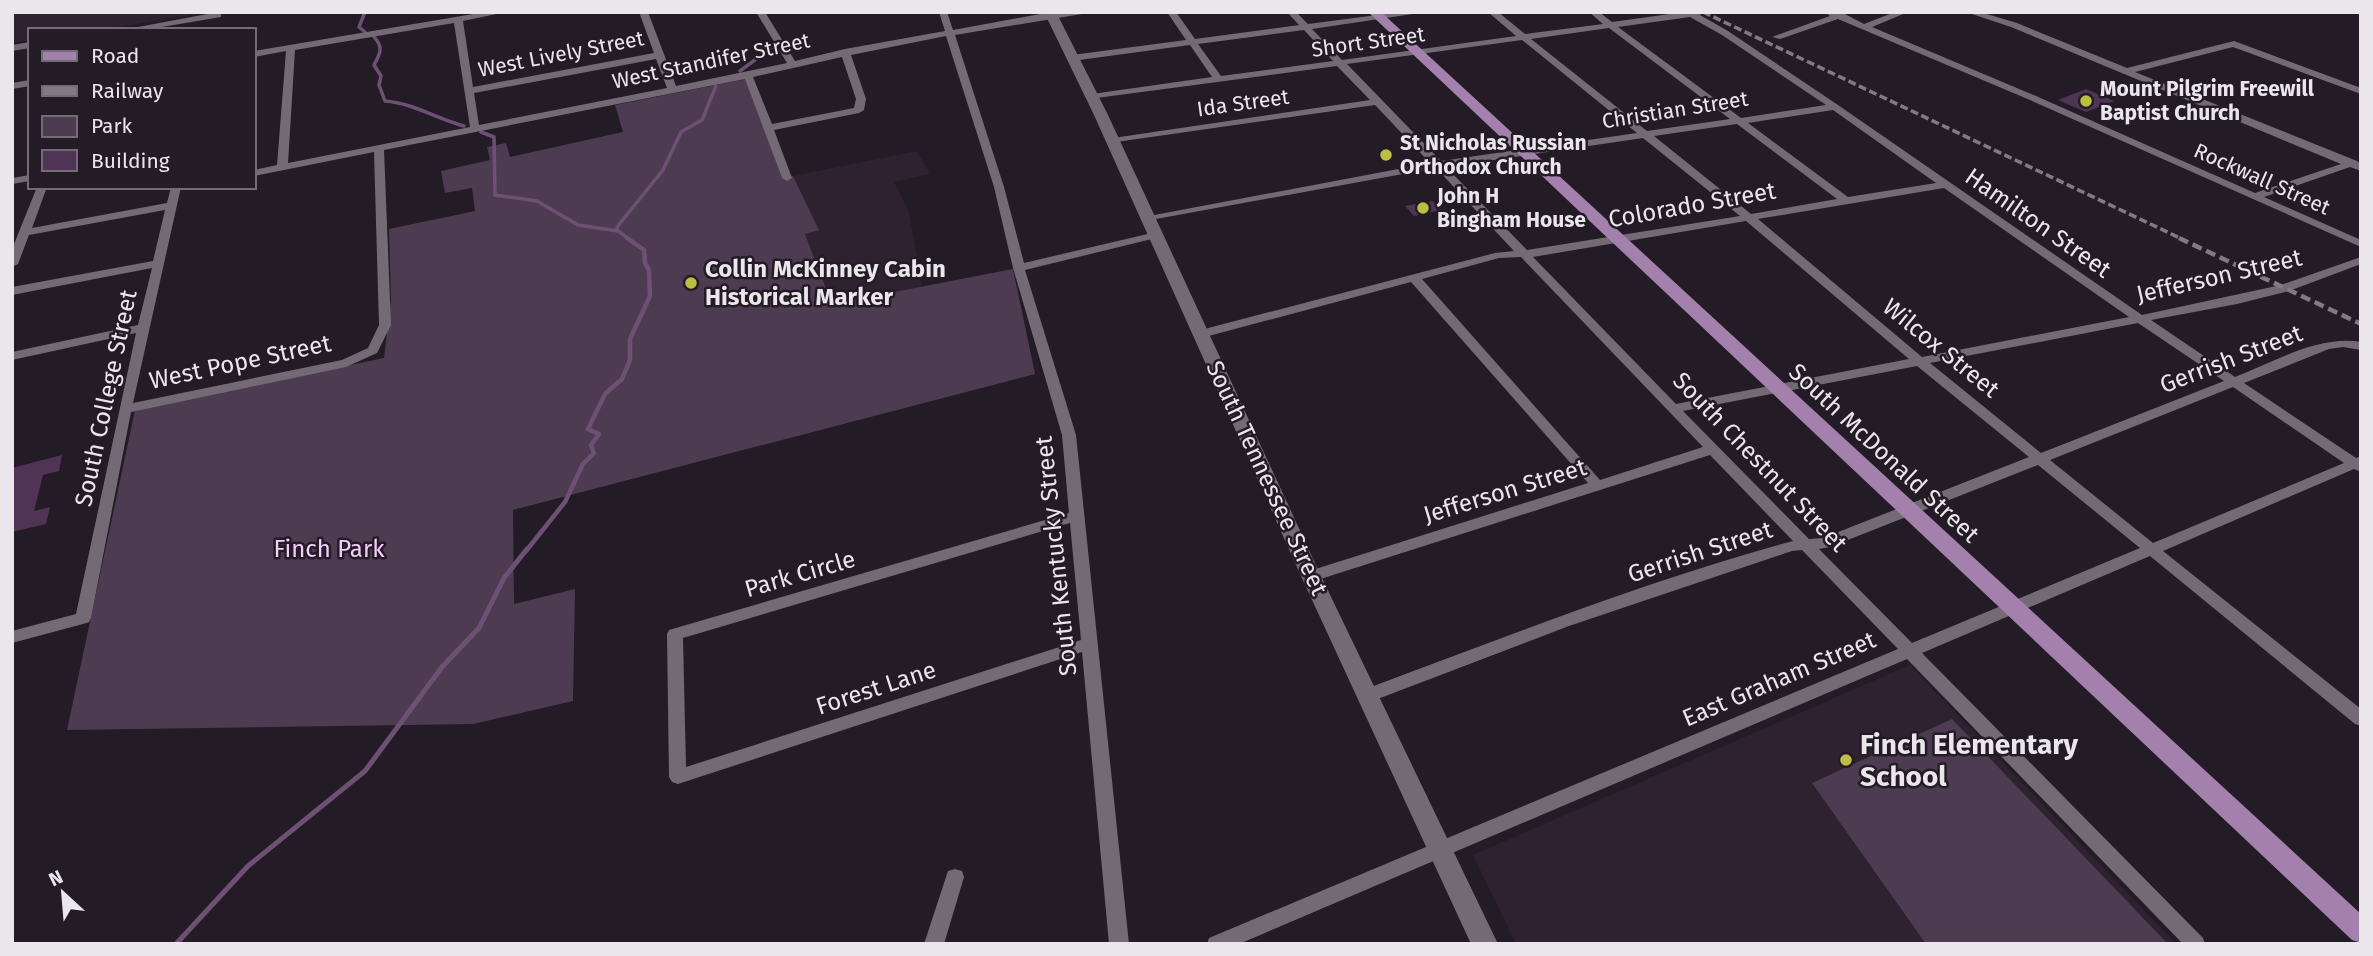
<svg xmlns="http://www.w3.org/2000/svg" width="2373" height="956" font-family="'Fira Sans',sans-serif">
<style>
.built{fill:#2e2231}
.green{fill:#4d3c51}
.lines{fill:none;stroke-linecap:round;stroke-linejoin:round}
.stream-far2{stroke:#6d5074;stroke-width:3.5}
.stream-far1{stroke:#6d5074;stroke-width:4.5}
.stream{stroke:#6d5074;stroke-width:5}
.building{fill:#503456}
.minor{fill:#746a76;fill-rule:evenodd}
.tertiary{fill:#746a76;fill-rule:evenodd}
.primary{fill:#a481ac;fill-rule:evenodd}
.rail-far1{stroke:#817a82;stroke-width:3.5;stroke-dasharray:8 3.5;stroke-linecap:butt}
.rail{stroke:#817a82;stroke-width:4.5;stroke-dasharray:10 5;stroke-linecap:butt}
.poi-dot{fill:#bebf42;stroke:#231b25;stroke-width:2.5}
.labels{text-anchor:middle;stroke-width:5;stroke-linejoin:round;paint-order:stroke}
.far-street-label{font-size:21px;fill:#ebe6ec;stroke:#231b25}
.far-poi-label{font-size:21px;font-weight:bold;fill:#ebe6ec;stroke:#231b25;text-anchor:start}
.street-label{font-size:24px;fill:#ebe6ec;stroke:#231b25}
.poi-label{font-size:24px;font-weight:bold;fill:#ebe6ec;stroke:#231b25;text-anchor:start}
.park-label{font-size:24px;fill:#f5cefe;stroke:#231b25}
.near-poi-label{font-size:28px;font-weight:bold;fill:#ebe6ec;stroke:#231b25;text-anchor:start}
</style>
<rect width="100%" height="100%" fill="#231b25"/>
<g class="built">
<polygon points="12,12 211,12 99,30 30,30 30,40 12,43"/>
<polygon points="917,151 930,174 894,182 909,212 922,287 832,304 805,234 819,230 793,176"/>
<polygon points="1910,665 2176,944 1516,944 1473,855"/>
</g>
<g class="green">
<polygon points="746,79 782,178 793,176 819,230 805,234 832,304 1013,269 1035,374 513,510 514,604 575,589 573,701 473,724 67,730 135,410 384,358 391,301 389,229 475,211 472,188 445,193 441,171 490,160 487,147 506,143 510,157 623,132 615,105"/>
<polygon points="1952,719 2168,944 1926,944 1812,783"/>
</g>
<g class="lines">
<g class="stream-far2">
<polyline points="365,12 359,27 365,32"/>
<path d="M374,37C384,47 380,54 374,65L381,76L379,85L385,101C413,103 437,119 464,126"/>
<polyline points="740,71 775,45"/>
<polyline points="481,132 494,137 495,195 537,201 578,225 618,231 629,239"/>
<polyline points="618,231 617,227 663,170 681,132 702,120 716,86"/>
</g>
<polyline class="stream-far1" points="526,551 565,502 583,464 594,453 591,445 599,434 588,429 605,394 622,379 630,360 630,339 650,296 649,270 645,263 644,250 627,238"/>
<polyline class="stream" points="176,944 248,866 365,771 442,667 479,628 504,578 527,549"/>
</g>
<g class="building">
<polygon points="2086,89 2114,101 2086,112 2058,100"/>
<polygon points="1433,201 1441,210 1414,216 1405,206"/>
<polygon points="62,455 59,471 43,475 34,511 50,507 46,524 12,532 12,468"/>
</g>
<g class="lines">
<g class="minor">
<polygon points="218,12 221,13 221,17 144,30 122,30"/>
<path d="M485,12H506L463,21L473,87L654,53L639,12H648L676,86L787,63L756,12H765L795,61L845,49L945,31L939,12H947L953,30L1051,12H1094L955,35L1004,187L1024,263L1156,232L1162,235L1160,237L1025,270L1076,435L1129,944H1109L1082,652L678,784L672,782L669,777L667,634L669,630L1069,513L1062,435L1013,268L994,187L946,36L851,55L866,99L864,110L859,113L774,130L792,178L787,181L782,178L745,79L384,150L391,325L377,353L346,367L131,412L91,618L89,622L83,624L12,643V631L76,614L136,333L12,360V352L138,325L152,268L12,295V287L153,261L165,210L29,235L18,264L12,267V249L37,187H47L32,228L167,203L171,187H181L133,403L342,360L368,348L379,325L374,152L254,176V170L277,165L286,51L254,57V51ZM454,23L470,127L288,163L295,50ZM842,57L856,99L854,108L772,124L753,77ZM656,59L667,88L479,125L474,93ZM1070,523L1081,640L686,767L683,638Z"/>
<path d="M1167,12H1176L1195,39L1299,25L1287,12H1296L1308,24L1400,12H1426L1312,29L1342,60L1516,36L1488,12H1498L1525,34L1603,24L1589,12H1599L1612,22L1684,12H1702L1700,15L1728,31L1838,105L2142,315L2281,285L2361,257V264L2289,291L2237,304L2151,320L2235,377C2274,362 2318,335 2361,342V350L2343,347L2329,349L2244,383L2356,458L2361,456V472L2354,469L2163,551L2361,709V726L2355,724L2150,556L1922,653L2203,938L2205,944H2183L1907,659L1239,944H1207L1209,938L1898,649L1802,550L1792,551L1569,626L1375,700L1369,702L1363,700L1361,695L1363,690C1504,638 1648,580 1793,541L1710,455L1311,582L1306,580L1303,576L1306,572L1588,483L1411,282L1205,337H1197L1195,334L1197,331L1495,253L1514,251L1436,168L1145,221L1143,219L1149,216L1430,163L1375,105L1109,143L1108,141L1113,138L1370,100L1337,66L1089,99V95L1092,94L1212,77L1190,45L1072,61L1067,58L1072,55L1186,40ZM1690,17L1722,35L1826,105L1741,118L1618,27ZM1609,28L1730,119L1647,131L1531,39ZM1304,30L1333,61L1221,76L1198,44ZM1522,40L1637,133L1441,161L1347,64ZM1833,110L1936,183L1848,197L1748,123ZM1737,124L1837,199L1751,214L1654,136ZM1643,138L1740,216L1527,250L1446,167ZM1944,188L2129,317L1922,357L1758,219ZM1746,221L1909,359L1676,404L1533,257ZM1521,257L1703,447L1600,480L1422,279L1499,258ZM2138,323L2224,381L2041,453L1930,363ZM1917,366L2029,457L1823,538L1809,539L1683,411ZM2233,387L2344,463L2153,543L2050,460ZM2038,465L2140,548L1912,643L1819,549L1830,547Z"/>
<polygon points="1825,12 1843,13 1864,24 1895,12 1908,12 1872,27 2036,96 2255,193 2341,164 2011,27 1966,12 1980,12 2017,23 2127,68 2234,41 2361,88 2361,94 2233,47 2135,72 2357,161 2361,164 2361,171 2350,167 2264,197 2361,240 2361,247 2030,100 1838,19 1780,39 1772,37 1830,16"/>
<polygon points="30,42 30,48 12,51 12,45"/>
<polygon points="30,80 30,86 12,89 12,83"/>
<polygon points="30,175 30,181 12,184 12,178"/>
<polygon points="955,869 962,871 964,877 944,944 924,944 946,877 948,871"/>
</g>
<polygon class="tertiary" points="1044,12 1056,12 1108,115 1321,576 1498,944 1471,944 1301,576 1094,115"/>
<polygon class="primary" points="1368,12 1381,12 2361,914 2361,943 2352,940"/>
<polyline class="rail-far1" points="1703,12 2182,239"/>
<polyline class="rail" points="2179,238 2361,324"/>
</g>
<g class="poi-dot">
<circle cx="2086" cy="101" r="7"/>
<circle cx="1386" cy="155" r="7"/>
<circle cx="1423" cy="208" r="7"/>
<circle cx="691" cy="283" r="7"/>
<circle cx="1846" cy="760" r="7"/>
</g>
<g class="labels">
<g class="far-street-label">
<text transform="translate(1368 42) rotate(-8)" y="7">Short Street</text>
<text transform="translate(561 54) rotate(-11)" y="7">West Lively Street</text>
<text transform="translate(711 61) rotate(-12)" y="7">West Standifer Street</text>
<text transform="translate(1243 103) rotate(-8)" y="7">Ida Street</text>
<text transform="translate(1675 110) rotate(-9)" y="7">Christian Street</text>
<text transform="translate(2262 179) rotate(24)" y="7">Rockwall Street</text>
</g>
<g class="far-poi-label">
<text x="2100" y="96">Mount Pilgrim Freewill<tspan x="2100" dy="24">Baptist Church</tspan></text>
<text x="1400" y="150">St Nicholas Russian<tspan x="1400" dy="24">Orthodox Church</tspan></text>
<text x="1437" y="203">John H<tspan x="1437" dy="24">Bingham House</tspan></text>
</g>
<g class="street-label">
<text transform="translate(1692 205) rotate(-10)" y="8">Colorado Street</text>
<text transform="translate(2038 223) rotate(35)" y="8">Hamilton Street</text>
<text transform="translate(2219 276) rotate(-13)" y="8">Jefferson Street</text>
<text transform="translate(1941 348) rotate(39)" y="8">Wilcox Street</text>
<text transform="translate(2231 359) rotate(-21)" y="8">Gerrish Street</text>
<text transform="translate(240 362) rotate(-12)" y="8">West Pope Street</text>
<text transform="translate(106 398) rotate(-78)" y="8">South College Street</text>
<text transform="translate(1884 453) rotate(43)" y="8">South McDonald Street</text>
<text transform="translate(1760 462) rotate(46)" y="8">South Chestnut Street</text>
<text transform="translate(1267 478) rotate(65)" y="8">South Tennessee Street</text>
<text transform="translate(1505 491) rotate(-17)" y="8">Jefferson Street</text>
<text transform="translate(1700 552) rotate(-18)" y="8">Gerrish Street</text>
<text transform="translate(1056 556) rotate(-96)" y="8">South Kentucky Street</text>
<text transform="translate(800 574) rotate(-16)" y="8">Park Circle</text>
<text transform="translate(1779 679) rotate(-23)" y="8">East Graham Street</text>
<text transform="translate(876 688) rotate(-18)" y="8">Forest Lane</text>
</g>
<g class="poi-label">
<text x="705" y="277">Collin McKinney Cabin<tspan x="705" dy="28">Historical Marker</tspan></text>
</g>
<g class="park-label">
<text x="329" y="557">Finch Park</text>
</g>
<g class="near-poi-label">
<text x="1860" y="754">Finch Elementary<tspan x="1860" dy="32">School</tspan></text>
</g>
</g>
<rect width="2373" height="956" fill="none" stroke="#ebe6ec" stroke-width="28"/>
<rect x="28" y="28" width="228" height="161" fill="#231b25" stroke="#736c75" stroke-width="2"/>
<rect x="42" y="51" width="35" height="10" fill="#a481ac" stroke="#736c75" stroke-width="2"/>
<text x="91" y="63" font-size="21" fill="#ebe6ec">Road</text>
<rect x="42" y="86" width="35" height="10" fill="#817a82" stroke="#736c75" stroke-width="2"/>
<text x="91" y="98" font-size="21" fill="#ebe6ec">Railway</text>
<rect x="42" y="116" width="35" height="21" fill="#4d3c51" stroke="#736c75" stroke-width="2"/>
<text x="91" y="133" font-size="21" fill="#ebe6ec">Park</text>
<rect x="42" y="150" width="35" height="21" fill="#503456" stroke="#736c75" stroke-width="2"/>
<text x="91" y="168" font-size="21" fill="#ebe6ec">Building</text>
<g transform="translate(63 893) rotate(334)" stroke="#231b25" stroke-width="5" paint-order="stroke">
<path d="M0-5L12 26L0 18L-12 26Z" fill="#ebe6ec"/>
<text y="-10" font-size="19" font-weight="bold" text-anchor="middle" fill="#ebe6ec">N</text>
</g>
</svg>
